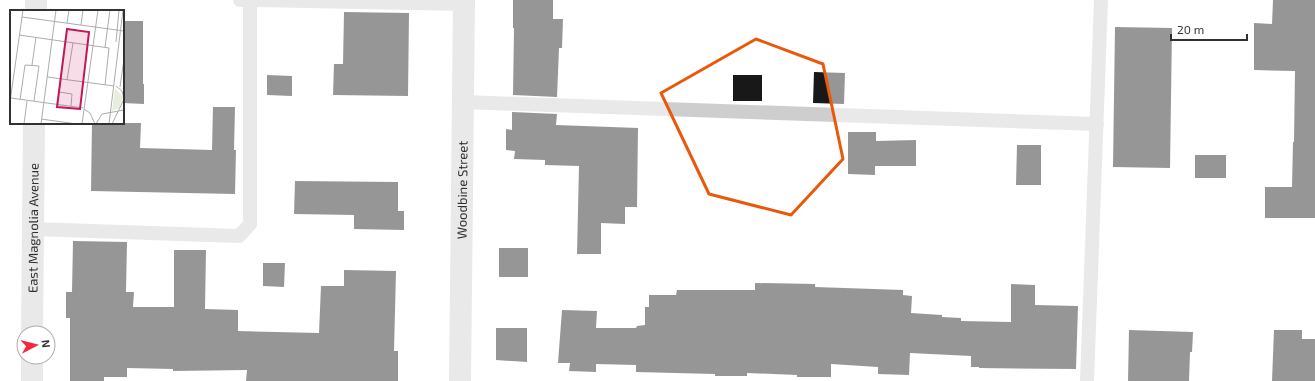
<svg xmlns="http://www.w3.org/2000/svg" width="1315" height="381" font-family="'Exo 2',sans-serif">
<style>
.building{fill:#181818}
.lines{fill:none;stroke-linecap:round;stroke-linejoin:round}
.service{stroke:#cecece;stroke-width:14}
.minor{stroke:#cecece;stroke-width:22}
.marked{fill:none;stroke:#e8590c;stroke-width:3;stroke-linejoin:round}
.labels{text-anchor:middle;stroke-width:4;stroke-linejoin:round;paint-order:stroke}
.street-label{font-size:13px;fill:#313131;stroke:#fff}
.inset-road{fill:none;stroke:#adadad;stroke-width:1}
.view{fill:#c2185b;fill-opacity:0.15;stroke:#c2185b;stroke-width:2}
.inset-edge{fill:none;stroke:#313131;stroke-width:2}
</style>
<rect width="100%" height="100%" fill="#fff"/>
<g class="building">
<polygon points="513,0 553,0 553,19 563,19 562,48 559,48 557,97 513,95 514,28 513,28"/>
<polygon points="1273,0 1315,0 1315,218 1265,218 1265,187 1292,187 1293,142 1294,142 1295,71 1254,70 1254,23 1272,24"/>
<polygon points="344,12 409,13 408,96 333,95 334,64 343,64"/>
<polygon points="123,21 143,21 143,84 144,84 144,104 123,103"/>
<polygon points="1115,27 1172,28 1170,168 1113,167"/>
<polygon points="814,72 845,73 844,104 813,103"/>
<polygon points="267,75 292,76 292,96 267,95"/>
<rect x="733" y="75" width="29" height="26"/>
<polygon points="213,107 235,107 234,150 236,150 235,194 91,191 92,123 141,123 140,148 212,150"/>
<polygon points="512,112 557,114 556,125 638,128 637,207 625,207 625,224 601,223 601,254 577,254 579,166 545,165 545,160 514,159 515,151 506,150 506,129 512,130"/>
<polygon points="848,132 876,132 876,141 916,140 916,166 875,166 875,175 848,174"/>
<polygon points="1017,145 1041,145 1041,185 1016,185"/>
<rect x="1195" y="155" width="31" height="23"/>
<polygon points="295,181 398,182 398,211 404,211 404,230 354,229 354,215 294,214"/>
<polygon points="73,241 127,242 126,292 134,292 133,307 174,307 174,250 206,250 205,309 238,310 238,331 319,333 321,286 344,286 344,270 396,271 394,351 398,351 398,381 246,381 247,370 173,371 173,369 127,368 127,377 104,377 104,381 70,381 70,318 66,318 66,292 72,292"/>
<rect x="499" y="248" width="29" height="29"/>
<polygon points="263,263 285,263 284,287 263,286"/>
<polygon points="755,283 815,284 815,287 903,290 903,295 912,296 911,313 942,315 942,317 961,318 961,321 1011,322 1011,284 1035,285 1035,305 1078,306 1076,369 979,368 979,367 971,367 971,356 910,353 909,375 878,374 878,367 831,364 831,377 797,377 797,375 747,373 747,376 715,376 715,374 636,372 636,365 596,364 596,372 569,371 570,363 558,363 562,310 597,311 596,328 636,328 637,326 645,325 645,307 649,307 649,295 676,295 677,290 755,290"/>
<polygon points="496,328 527,328 527,362 496,360"/>
<polygon points="1129,330 1193,332 1192,352 1190,352 1189,381 1128,381"/>
<polygon points="1274,330 1302,330 1302,339 1315,339 1315,381 1272,381"/>
</g>
<g class="lines">
<g class="service">
<polyline points="250,0 464,4"/>
<polyline points="463,102 1097,124"/>
<polyline points="33,229 239,236 250,224 250,0 240,0"/>
<polyline points="1087,381 1101,0"/>
</g>
<g class="minor">
<polyline points="36,11 36,0"/>
<path id="s1" d="M32,333L34,123"/>
<polyline points="32,381 32,357"/>
<path id="s2" d="M460,381L464,0"/>
</g>
</g>
<path d="M0 0H1315V381H0ZM756,39L823,64L843,159L791,215L709,194L661,93Z" fill="#fff" fill-opacity=".55" fill-rule="evenodd"/>
<path class="marked" d="M756,39L823,64L843,159L791,215L709,194L661,93Z"/>
<g class="labels">
<g class="street-label">
<text dy="5" stroke="none"><textPath href="#s2" startOffset="191">Woodbine Street</textPath></text>
<text dy="5" stroke="none"><textPath href="#s1" startOffset="105">East Magnolia Avenue</textPath></text>
</g>
</g>
<g transform="translate(10 10)">
<rect width="114" height="114" fill="#fff"/>
<path d="M105,78L113,87L109,98L102,101Z" fill="#e7eede"/>
<path class="inset-road" d="M12,7L114,21M57,13L59,0M71,15L73,0M9,25L99,38L95,75M106,32L109,0M95,37L100,0M22,55L26,27M37,67L104,76M57,70L63,33M110,77L114,49M49,82L51,69M1,88L73,98M10,90L15,55L29,56L24,91M0,92L13,0M47,95L49,82L62,84L61,96M74,99L80,103L85,114M31,109L67,114M14,114L17,91M31,114L46,0M72,114L88,0M86,114L92,104L114,100M99,114L113,0M102,114L114,89L112,81L106,76"/>
<path class="view" d="M57,19L79,22L70,99L47,97Z"/>
<rect width="114" height="114" class="inset-edge"/>
</g>
<g transform="translate(36 345) rotate(83)"><circle r="19" fill="#ffffff" stroke="#adadad"/>
<path d="M0-3L7 15L0 10L-7 15Z" fill="#f2283c"/>
<text y="-6" font-size="11" font-weight="bold" text-anchor="middle" fill="#313131">N</text>
</g>
<path d="M1171 34v6h76v-6" fill="none" stroke="#313131" stroke-width="2"/>
<text x="1177" y="34" font-size="12" fill="#313131" stroke="#ffffff" stroke-width="3" paint-order="stroke">20 m</text>
</svg>
